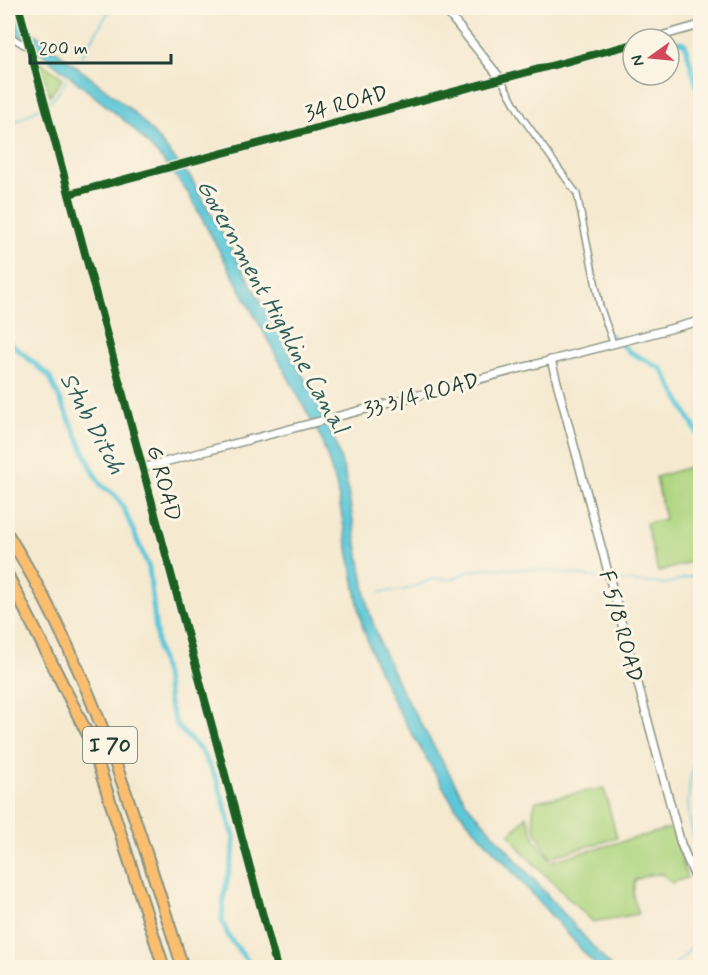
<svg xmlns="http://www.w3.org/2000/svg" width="708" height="975" font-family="Mynerve,sans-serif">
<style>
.green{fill:#afd681;stroke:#678a5a;stroke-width:1.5}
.water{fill:#5dc7d8;stroke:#3e8286;stroke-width:1.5}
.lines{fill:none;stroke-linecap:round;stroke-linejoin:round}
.stream{stroke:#5dc7d8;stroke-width:1.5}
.canal{stroke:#5dc7d8;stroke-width:5}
.minor-casing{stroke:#8a9382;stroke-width:8}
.tertiary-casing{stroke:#8a9382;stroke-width:10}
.motorway-casing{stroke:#8a9382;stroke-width:14}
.minor{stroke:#fff;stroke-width:5}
.tertiary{stroke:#fff;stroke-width:7}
.motorway{stroke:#fbbe6e;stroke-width:10}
.cycleway-casing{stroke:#fcf5e5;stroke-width:11}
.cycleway{stroke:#1b5e20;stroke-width:8}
.labels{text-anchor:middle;stroke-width:6;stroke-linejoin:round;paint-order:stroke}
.shield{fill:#fcf5e5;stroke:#617469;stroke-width:1.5}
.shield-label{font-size:21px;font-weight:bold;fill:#1f3d34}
.street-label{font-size:22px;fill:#1f3d34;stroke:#fcf5e5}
.water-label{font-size:24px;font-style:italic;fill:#2e605d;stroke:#fcf5e5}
</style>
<rect width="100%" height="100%" fill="#fcf5e5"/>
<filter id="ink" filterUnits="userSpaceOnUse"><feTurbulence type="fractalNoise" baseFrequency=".0167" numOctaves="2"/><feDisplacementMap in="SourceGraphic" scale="12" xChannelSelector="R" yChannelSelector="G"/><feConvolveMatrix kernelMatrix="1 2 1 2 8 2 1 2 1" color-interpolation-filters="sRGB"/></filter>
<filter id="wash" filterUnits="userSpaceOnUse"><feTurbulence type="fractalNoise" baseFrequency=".008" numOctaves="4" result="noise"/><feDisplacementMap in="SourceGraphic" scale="24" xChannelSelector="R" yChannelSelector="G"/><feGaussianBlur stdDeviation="1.35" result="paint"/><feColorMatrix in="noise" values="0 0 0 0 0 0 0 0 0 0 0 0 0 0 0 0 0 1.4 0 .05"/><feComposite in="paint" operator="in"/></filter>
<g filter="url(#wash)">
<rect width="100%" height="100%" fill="#f5e9d0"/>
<g class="green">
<polygon points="38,61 63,78 50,96"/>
<polygon points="700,464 700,508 695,527 698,560 658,572 646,523 665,519 656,477"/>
<path d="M604,788L617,838L550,857C539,839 527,822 536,801Z"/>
<polygon points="527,816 535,840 551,861 672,828 687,878 672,883 662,874 648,875 635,880 633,896 639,914 593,922 521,851 510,834"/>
</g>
<path class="water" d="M8,10C45,46 89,74 131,110C154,131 171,156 191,178L319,404L322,417L335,441L345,474L368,608L381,646L402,691L467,804L611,967H597L455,807L395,705L377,667L362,625L336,484L321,438L188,193L168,166L131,126L8,26Z"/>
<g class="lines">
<g class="stream">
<polyline points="81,57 111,8"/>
<polyline points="47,103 55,97 67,79"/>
<polyline points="8,126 43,106"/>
<polyline points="612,580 665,584 700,574"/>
<polyline points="380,592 405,590 432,579 454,579 467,572 489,568 544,570 607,579"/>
<path d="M698,875C700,856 693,839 690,821C685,796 692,766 700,743"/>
<path d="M671,968C700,944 703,932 694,895"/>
</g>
<g class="canal">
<polyline points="669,45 681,42 685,44 700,99"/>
<polyline points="612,336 630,352 662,369 700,438"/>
<polyline points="8,341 49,376 95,475 101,485 116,496 123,507 149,568 158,649 165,675 169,704 177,726 202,752 217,780 234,837 233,854 224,895 222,921 229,937 253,968"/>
</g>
</g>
</g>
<g filter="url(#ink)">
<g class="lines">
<defs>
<g id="minor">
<polyline points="8,35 29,48"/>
<polyline points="501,79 522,117 577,194 600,306 613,343"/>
</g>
<g id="tertiary">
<polyline points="19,8 277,968"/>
<polyline points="444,8 501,79"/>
<polyline points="650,39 700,25"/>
<polyline points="69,194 633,44"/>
<polyline points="551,360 681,844 700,889"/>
<polyline points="142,468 700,321"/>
</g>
<g id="motorway">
<path d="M8,535C92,669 135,819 183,968"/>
<polyline points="8,576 90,739 164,968"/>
</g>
</defs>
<use href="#minor" class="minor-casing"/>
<use href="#tertiary" class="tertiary-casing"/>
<use href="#motorway" class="motorway-casing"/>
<use href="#minor" class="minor"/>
<use href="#tertiary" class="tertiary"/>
<use href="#motorway" class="motorway"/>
<defs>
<g id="cycleway">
<polyline points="19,8 277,968"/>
<polyline points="69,194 633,44"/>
</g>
</defs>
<use href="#cycleway" class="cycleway-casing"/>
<use href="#cycleway" class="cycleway"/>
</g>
</g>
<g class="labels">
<rect class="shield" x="83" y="727" width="54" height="36" rx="4.5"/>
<g class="shield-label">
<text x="110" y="752">I 70</text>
</g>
<g class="street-label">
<text transform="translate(346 102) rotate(-15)" y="8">34 ROAD</text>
<text transform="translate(421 394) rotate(-15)" y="8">33 3/4 ROAD</text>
<text transform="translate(165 483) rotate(75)" y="8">G ROAD</text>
<text transform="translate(622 626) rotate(75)" y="8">F 5/8 ROAD</text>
</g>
<g class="water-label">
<text transform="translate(273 306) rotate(61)" y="8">Government Highline Canal</text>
<text transform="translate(93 423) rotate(62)" y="8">Stub Ditch</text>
</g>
</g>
<rect width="708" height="975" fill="none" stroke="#fcf5e5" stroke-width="30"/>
<g transform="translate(651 57) rotate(255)"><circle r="28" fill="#fcf5e5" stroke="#a4ab9e" stroke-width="1.5"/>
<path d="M0-4.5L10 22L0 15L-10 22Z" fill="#d1495b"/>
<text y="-9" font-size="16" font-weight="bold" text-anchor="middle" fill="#1f3d34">N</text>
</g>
<path d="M30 54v9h141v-9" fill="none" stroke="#1f3d34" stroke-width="3"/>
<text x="39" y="54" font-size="18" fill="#1f3d34" stroke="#fcf5e5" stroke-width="4.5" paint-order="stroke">200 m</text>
</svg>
